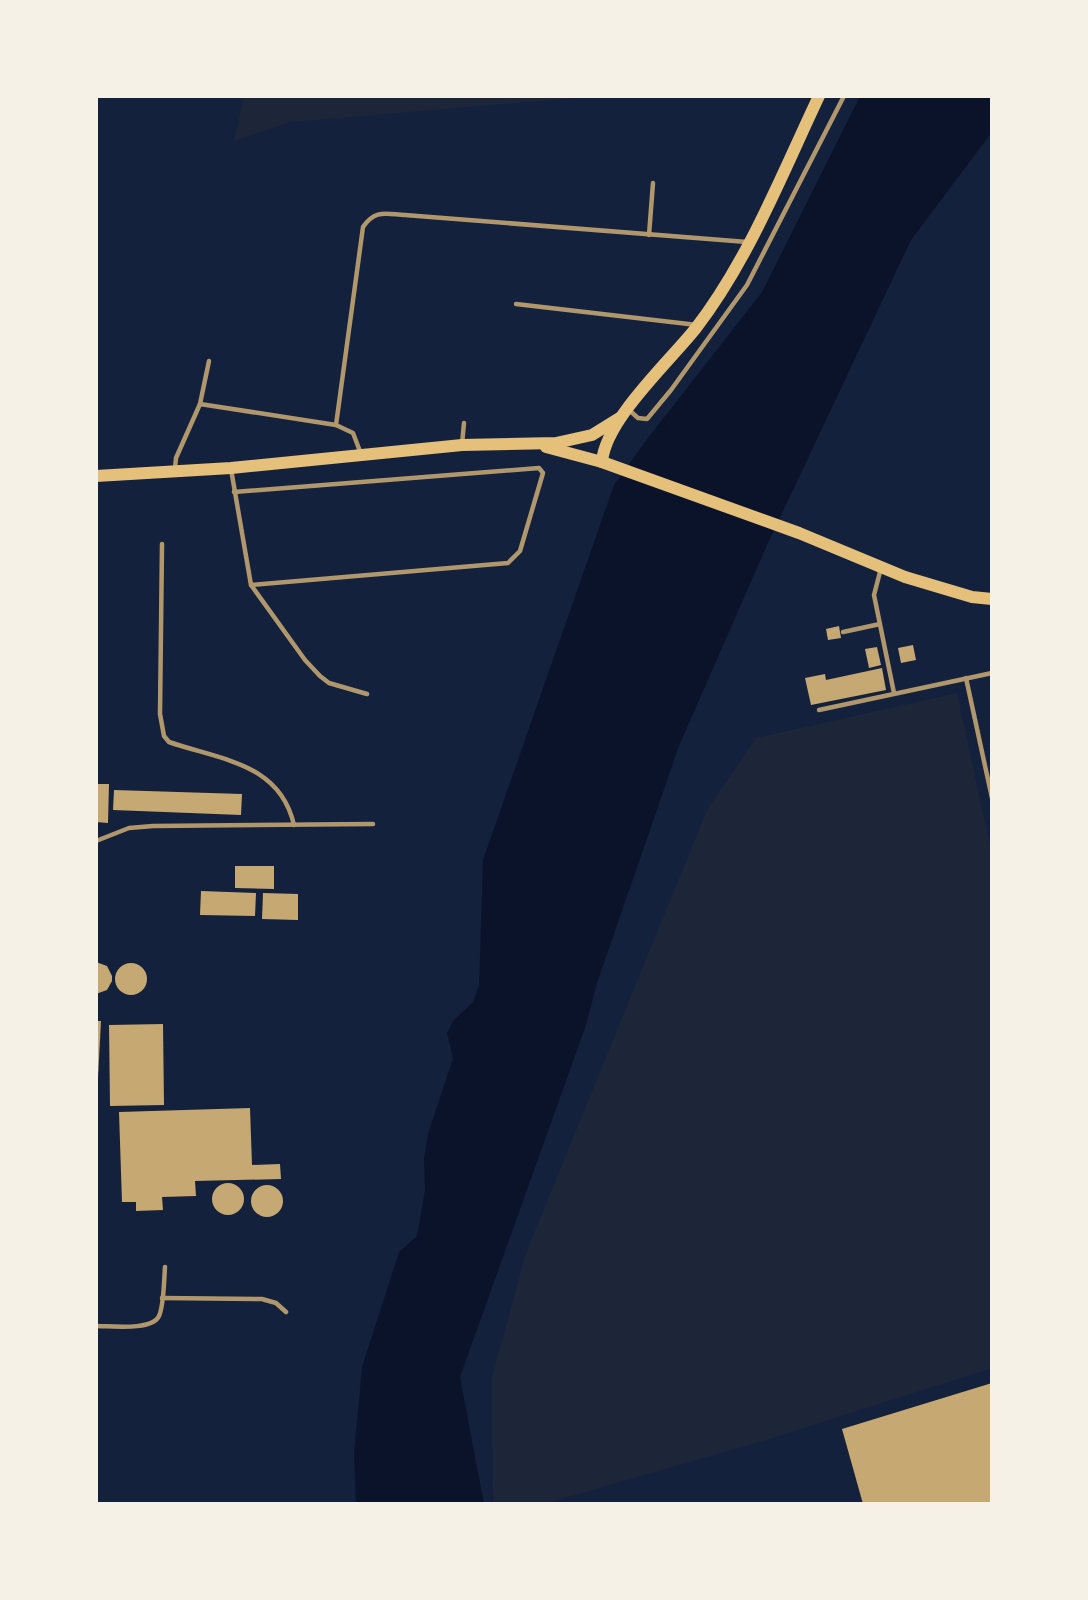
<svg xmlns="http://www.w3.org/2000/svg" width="1088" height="1600" font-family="'Asap Condensed',sans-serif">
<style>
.green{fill:#1d2539}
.water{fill:#0b132b}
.building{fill:#c6a872}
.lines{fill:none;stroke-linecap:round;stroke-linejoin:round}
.service{stroke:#b1986c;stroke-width:4.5}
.primary{stroke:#e5c07b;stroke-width:12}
</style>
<rect width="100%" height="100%" fill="#14213d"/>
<g class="green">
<polygon points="244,96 599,96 291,122 234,141"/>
<polygon points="957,693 992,855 992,1368 769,1439 558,1500 542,1504 493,1504 492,1377 526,1253 707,810 756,738"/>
</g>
<polygon class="water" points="860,96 992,96 992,132 911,240 768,543 679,746 597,983 586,1025 460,1377 484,1504 356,1504 354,1453 362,1367 399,1252 417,1236 425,1190 424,1159 428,1134 453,1058 447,1033 453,1021 473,1002 479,986 483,860 614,485 648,438 762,292"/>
<g class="building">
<polygon points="839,626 841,638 828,640 826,629"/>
<polygon points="913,645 916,660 901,663 898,648"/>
<polygon points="877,647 881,665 869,668 865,649"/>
<polygon points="882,668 886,690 811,705 805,678 825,674 826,680"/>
<polygon points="96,784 109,784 108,823 96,822"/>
<polygon points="114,790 242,794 241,815 113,810"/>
<polygon points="235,866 274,866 274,889 235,888"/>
<polygon points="201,891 256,893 255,916 200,915"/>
<polygon points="263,893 298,894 298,920 262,919"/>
<polygon points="96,962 107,966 112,976 112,981 107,990 96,994"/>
<circle cx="131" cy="979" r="16"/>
<polygon points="96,1021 101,1021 98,1078 96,1078"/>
<polygon points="163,1024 164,1105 110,1106 109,1025"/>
<polygon points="250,1108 252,1165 280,1164 281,1179 195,1181 196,1196 162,1197 163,1210 136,1211 136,1202 122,1202 119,1112"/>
<circle cx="228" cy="1199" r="16"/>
<circle cx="267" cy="1201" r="16"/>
<polygon points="992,1383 992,1504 863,1504 842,1429"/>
</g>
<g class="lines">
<g class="service">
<polyline points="649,235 653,183"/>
<polyline points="516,304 697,325"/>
<polyline points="200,404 209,361"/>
<polyline points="628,409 638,418 647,419 671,390 747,285 844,96"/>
<polyline points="462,444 464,423"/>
<path d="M361,454L353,433L336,425L363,227C375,209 386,214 405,215L747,242"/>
<polyline points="175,468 176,458 200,404 336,425"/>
<polyline points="231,469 251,585 305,660 320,676 329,683 367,694"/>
<polyline points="234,492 539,468 543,473 520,551 508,563 251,585"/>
<path d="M162,544L160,714L164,736L169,742C221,760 280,763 294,825"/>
<polyline points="881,568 874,595 894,693"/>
<polyline points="843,632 880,624"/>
<polyline points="966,678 992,798"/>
<polyline points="819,710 992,673"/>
<polyline points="96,841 129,828 153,826 373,824"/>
<polyline points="162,1298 262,1299 276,1303 286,1312"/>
<path d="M96,1326C111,1326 152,1331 159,1316C164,1305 164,1280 165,1267"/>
</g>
<g class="primary">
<polyline points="546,447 602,462 799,533 905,577 972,597 992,599"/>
<path d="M602,462C605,420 670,361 696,328C749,259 782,174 819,96"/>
<polyline points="96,476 231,468 462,445 556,443 592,435 621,417"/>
</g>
</g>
<rect width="1088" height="1600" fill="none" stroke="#f6f1e7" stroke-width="196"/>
</svg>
